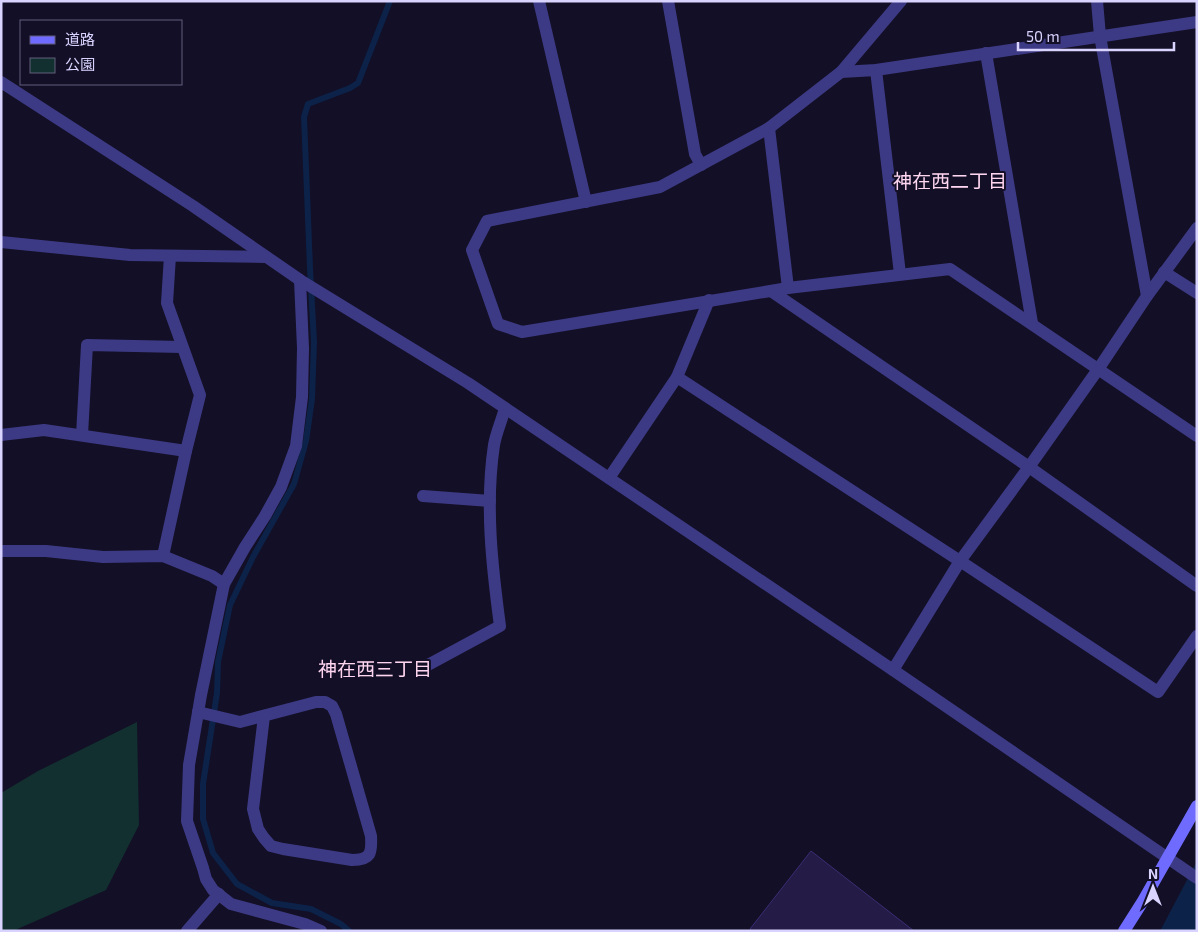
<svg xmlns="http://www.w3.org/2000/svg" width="1198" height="932" font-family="'Exo 2','Noto Sans JP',sans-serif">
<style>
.green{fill:#12302f}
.water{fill:#0c2248}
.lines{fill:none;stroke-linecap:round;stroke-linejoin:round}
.stream{stroke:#0c2248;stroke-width:6}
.building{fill:#241b47;stroke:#3b2d73}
.minor{stroke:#3d3a85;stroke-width:12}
.secondary{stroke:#6f6bff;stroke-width:12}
.labels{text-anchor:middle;stroke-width:4;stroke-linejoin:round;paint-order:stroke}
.neighbourhood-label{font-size:19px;fill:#ffd6f0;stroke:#130f26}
</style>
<rect width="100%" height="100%" fill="#130f26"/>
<polygon class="green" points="137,722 139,825 106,890 13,931 1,931 1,793 38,771"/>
<polygon class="water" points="1197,861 1197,931 1160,931"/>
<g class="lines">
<polyline class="stream" points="349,931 341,924 311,909 272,903 237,884 213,853 203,819 203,784 217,693 218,662 230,605 253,557 294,484 306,441 312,399 314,342 310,268 304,117 308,104 350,88 358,83 390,1"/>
</g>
<polygon class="building" points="811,851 914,931 752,931 750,929"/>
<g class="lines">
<g class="minor">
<polyline points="539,1 586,202"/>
<polyline points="668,1 695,154 701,165"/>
<polyline points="901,1 841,72 769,128 660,187 487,221 472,250 498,324 522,332 788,288 950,269 1197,436"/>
<polyline points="986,53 1032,323"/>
<polyline points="876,70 900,274"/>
<polyline points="841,72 876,70 1197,22"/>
<polyline points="1,82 193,206 300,280 468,383 893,670 1197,878"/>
<polyline points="769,128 788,288"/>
<polyline points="1,242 130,255 266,257"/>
<polyline points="1164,272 1197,293"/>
<polyline points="300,280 303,348 302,397 296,446 281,487 265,516 245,547 224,584 201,695 189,765 187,821 203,868 206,879 213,890 231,904 305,924 321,931"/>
<polyline points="771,291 1029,467 1197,586"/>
<polyline points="1147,296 1197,228"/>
<polyline points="677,377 960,561 1158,692 1197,636"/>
<polyline points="1,435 44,430 186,451"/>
<polyline points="82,435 87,345 182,347"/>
<polyline points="609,478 677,377 709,300"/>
<polyline points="423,496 490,501"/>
<polyline points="1,551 46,551 103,557 163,556 212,576 224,584"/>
<polyline points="163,556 186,451 200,395 167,303 170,256"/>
<path d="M426,666L500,626C492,566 485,505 494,445C496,433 502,420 505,408"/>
<polyline points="893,670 960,561 1029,467 1099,368 1147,296 1100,36 1097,1"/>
<path d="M198,712L240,722L316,702H325L332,706L336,714L371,836C372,853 371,860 352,860L283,849L271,846L264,838L258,829L253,809L264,716"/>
<polyline points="187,931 219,894"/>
</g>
<polyline class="secondary" points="1124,931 1143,901 1197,806"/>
</g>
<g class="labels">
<g class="neighbourhood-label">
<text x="950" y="188">神在西二丁目</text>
<text x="375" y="676">神在西三丁目</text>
</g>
</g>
<rect width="1198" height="932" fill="none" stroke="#d9d4ff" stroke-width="5"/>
<rect x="20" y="20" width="162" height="65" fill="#130f26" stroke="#625e7d"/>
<rect x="30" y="36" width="25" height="8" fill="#6f6bff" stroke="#625e7d"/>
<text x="65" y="45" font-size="15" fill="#d9d4ff">道路</text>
<rect x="30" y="58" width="25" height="15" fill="#12302f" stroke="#625e7d"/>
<text x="65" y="70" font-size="15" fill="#d9d4ff">公園</text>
<g transform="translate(1153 887)" stroke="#130f26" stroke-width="4" paint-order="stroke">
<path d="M0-4L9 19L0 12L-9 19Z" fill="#d9d4ff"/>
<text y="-8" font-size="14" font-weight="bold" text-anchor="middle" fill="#d9d4ff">N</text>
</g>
<path d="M1018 42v8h156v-8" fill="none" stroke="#d9d4ff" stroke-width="2.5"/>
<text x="1026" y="42" font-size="15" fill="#d9d4ff" stroke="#130f26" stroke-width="4" paint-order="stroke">50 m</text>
</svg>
